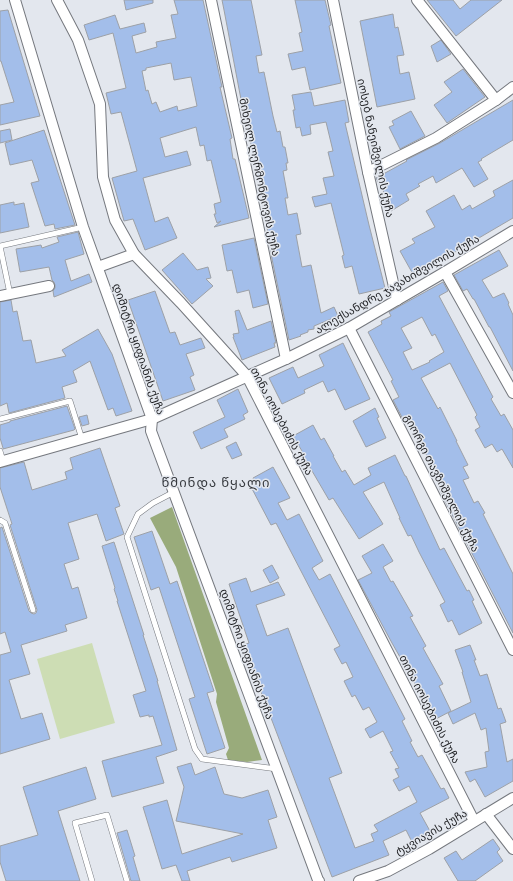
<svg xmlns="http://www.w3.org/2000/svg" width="513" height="881" font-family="'PT Serif','Noto Sans Georgian',serif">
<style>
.green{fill:#cdddb4}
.forest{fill:#99ab7b}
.building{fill:#a3beea;stroke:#9da1a7;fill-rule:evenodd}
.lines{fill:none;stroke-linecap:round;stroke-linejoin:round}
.lane-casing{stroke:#75787e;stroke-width:6}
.street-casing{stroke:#75787e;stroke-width:12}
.lane{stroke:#fff;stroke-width:5}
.street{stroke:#fff;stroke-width:10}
.labels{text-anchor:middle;stroke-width:3;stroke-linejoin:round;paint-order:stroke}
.street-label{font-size:11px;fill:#1e1f22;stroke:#e3e7ee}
.quarter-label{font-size:13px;letter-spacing:1px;fill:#373a3f;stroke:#e3e7ee}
</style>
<rect width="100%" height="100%" fill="#e3e7ee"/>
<polygon class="green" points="92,643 115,723 60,739 37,659"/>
<polygon class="forest" points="172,507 262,760 247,762 228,760 226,754 229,748 216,702 217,694 176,567 150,518"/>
<g class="building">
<polygon points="124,0 153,0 153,3 126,10"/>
<path d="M174,0H203L222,87H220L232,138L230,139L233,159H235L249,218L214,227L221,221L217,223L214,214H216L214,204L221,202L211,160L207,161L204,145L200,146L196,127L160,138L165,157L187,151L191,165L143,178L155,222L168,217L177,238L145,250L133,219L124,221L112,178L137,171L121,112L111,114L106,93L126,88L113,33L89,40L84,25L115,15L120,29L144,23L146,32L132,36L136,53L157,47L156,42L176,38L171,15L178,14ZM171,63L174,80L191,77L197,106L178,111L177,106L160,112L156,102L152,104L148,90L146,91L142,71L146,70V68Z"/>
<polygon points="222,0 251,0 262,55 256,56 259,73 264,72 273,116 277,132 280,131 283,147 285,147 288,163 286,163 287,170 283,171 288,198 285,198 288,215 297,213 301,234 296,235 302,267 311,265 321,313 334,307 338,316 314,326 314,329 308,330 308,332 300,335 301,336 289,340 272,259 267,227 249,134 248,134 243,110 224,10"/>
<polygon points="295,0 325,0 331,25 329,26 341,83 310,90 305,67 292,70 288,54 303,51 299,33 302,32"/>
<polygon points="427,0 453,0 460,9 471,0 502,0 456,36"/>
<polygon points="8,10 40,116 0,125 0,105 14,102 1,61 0,61 0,11"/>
<polygon points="393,14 395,28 398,27 404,55 397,56 400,74 409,72 415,99 377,107 360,21"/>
<polygon points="441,40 451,54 437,62 431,46"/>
<polygon points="463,69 485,97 447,123 434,105 452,92 444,82"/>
<polygon points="311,92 314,106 345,100 349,122 345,123 369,225 385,288 359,294 352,266 345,268 342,256 344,255 331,203 315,207 312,197 327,194 323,178 334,176 328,152 333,151 326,122 310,125 311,134 302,136 300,127 296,128 293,110 295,110 292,95"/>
<polygon points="513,100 513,140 481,159 482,160 478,162 488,179 474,187 462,168 436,183 433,176 418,184 420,186 406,194 409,200 391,211 384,199 387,198 376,178 407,161 406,160 440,143"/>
<polygon points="411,111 425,136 400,149 389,127 394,125 392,121"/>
<polygon points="10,129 12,140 0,143 0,131"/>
<polygon points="44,130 75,225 55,229 54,224 45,226 31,183 39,181 32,160 10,165 5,143"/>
<polygon points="513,180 513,218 414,276 400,251 415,243 412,239 435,227 426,211 454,195 462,210 470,205 472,209 495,196 493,191"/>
<polygon points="14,202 14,205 24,203 29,227 0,233 0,205"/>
<polygon points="78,232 84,254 65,260 71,281 89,274 92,282 54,297 53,291 55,288 55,285 54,282 52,280 49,267 20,272 16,249 41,245 42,248 59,242 57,237"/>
<polygon points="254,238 268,304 253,308 249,290 237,293 232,270 227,271 222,245"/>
<polygon points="499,250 508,266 482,280 493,298 504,293 509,303 508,304 513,315 513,371 490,327 489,327 474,299 473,299 467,289 463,291 454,275"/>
<polygon points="183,253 197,270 208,267 211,278 206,279 213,286 192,304 162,270"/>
<path d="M443,282L448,291L439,296L493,397L491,399L501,416L504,414L513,430V468L502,449L497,452L492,444L485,448L475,430L480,427L475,417L477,415L450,363L421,378L438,409L440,407L457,441H456L468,465L463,467L469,478L463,480L474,503L478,501L485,513L483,514L513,574V633L445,501L438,485L442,483L433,464L431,465L424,450H425L420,441L421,440L411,420L405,423L393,400L399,397L391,381L393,380L368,332L382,324L381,321L391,316L389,312ZM422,317L432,336L435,334L444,352L429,361L430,362L412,370L403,352L412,348L401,328Z"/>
<polygon points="155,291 170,333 175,332 180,345 201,338 205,348 186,354 194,375 190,377 195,390 163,401 128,300"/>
<polygon points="11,300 13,312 17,311 23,341 31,340 36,363 66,356 62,350 98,329 112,354 132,411 116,416 113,408 108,410 90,361 73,371 77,382 62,387 65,398 9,413 7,403 0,406 0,302"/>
<polygon points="239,310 247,330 271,321 276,343 274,343 275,347 242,360 233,337 234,337 233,334 239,333 235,311"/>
<polygon points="343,343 370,399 345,410 335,389 328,392 323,381 304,390 305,393 282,404 269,378 293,367 298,378 324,366 319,355"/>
<polygon points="238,389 248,412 243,415 245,419 224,429 228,437 201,449 193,432 225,417 217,400"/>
<polygon points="67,406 75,429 74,430 3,449 3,448 0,438 0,425 10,422 10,421"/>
<polygon points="375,408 379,417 377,418 386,438 366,447 353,421"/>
<polygon points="87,415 89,424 82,426 79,417"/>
<polygon points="313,425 321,440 324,438 334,456 333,456 342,472 345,470 354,485 371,475 368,468 395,455 405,476 406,476 440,550 444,548 467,591 469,590 474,600 472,601 482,623 459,635 452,620 448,622 440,605 445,602 419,552 411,535 408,536 399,518 400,518 384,482 363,492 383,524 359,539 333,498 329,500 301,452 302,451 293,436"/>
<polygon points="236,442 242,455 232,459 226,447"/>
<polygon points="100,448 120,506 115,508 124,534 106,541 97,514 68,523 79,559 64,564 72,589 78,587 87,618 65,625 67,631 21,645 30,674 9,680 21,719 42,713 50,739 0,754 0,655 11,652 5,632 0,634 0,528 2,527 29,611 31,613 34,614 36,613 37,610 10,525 12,524 0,487 0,468 24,462 32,490 67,479 65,472 73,469 70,458"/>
<polygon points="273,467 290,498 278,503 287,520 299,514 323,561 312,568 319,580 330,574 405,719 402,721 412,741 410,742 418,757 422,755 441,789 444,788 449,798 420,813 430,831 412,842 406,830 383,841 389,855 332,877 243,645 249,643 229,584 246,578 251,592 278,582 285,595 256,605 267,636 288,628 342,773 329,778 355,848 374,841 371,834 378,831 374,825 417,802 409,786 399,791 393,780 399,777 395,769 399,768 390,752 393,751 383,731 370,738 365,729 377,722 369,707 363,710 355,695 352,697 344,681 353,677 346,662 342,664 334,649 340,646 276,523 271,525 250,485 255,482 253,478"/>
<polygon points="152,531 170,584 177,581 214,691 207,693 225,748 207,754 189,699 195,697 159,587 151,590 134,537"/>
<polygon points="114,542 144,635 143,635 158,681 157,681 177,750 156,757 164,783 112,797 102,761 162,745 153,716 149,717 149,715 140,717 133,695 146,691 117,601 118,601 114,589 115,588 102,546"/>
<polygon points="383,544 393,561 383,567 391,582 393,581 413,616 410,617 426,646 423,648 443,684 439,686 451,711 432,721 428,714 431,712 422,695 422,696 392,643 358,580 372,573 362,556"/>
<polygon points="272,565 279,578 270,583 263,570"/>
<polygon points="470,645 476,660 474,660 480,676 487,674 498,709 501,708 506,722 500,724 507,762 513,759 513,781 485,797 475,779 470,782 465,772 487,767 485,752 489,751 486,728 481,730 475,713 453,724 448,713 471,702 462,672 463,672 455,650"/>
<polygon points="191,763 195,775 215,767 224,794 242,798 268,790 277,817 268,820 277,848 232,862 230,857 187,871 190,881 182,881 176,865 162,869 143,807 167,800 182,854 243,834 176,821 184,787 177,767"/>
<polygon points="86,767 96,799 58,811 80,881 6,881 0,862 0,846 38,835 23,787"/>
<polygon points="127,830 135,856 133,857 140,881 131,881 117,833"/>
<polygon points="493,839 500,849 497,852 503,861 475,881 458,881 444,858 456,851 462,860"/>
</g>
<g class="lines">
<defs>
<g id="lane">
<polyline points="10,294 0,246 83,227"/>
<polyline points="0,419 70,401 82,439"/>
<polyline points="0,451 3,461"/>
<polyline points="174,492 153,503 138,514 127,537 195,749 202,759 277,769"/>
<polyline points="0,520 5,523 33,610"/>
<polyline points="92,881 75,823 107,815 127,881"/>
</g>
<g id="street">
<polyline points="15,0 83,227 152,419 151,431 318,880 319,881"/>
<polyline points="57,0 78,40 100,104 103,177 115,220 134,254 181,303 247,376 474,821"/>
<polyline points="211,0 286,359"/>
<polyline points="333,0 368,172 397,300"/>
<polyline points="417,0 496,100"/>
<polyline points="368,172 436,138 496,100 513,87"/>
<polyline points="98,267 134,254"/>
<polyline points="445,272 513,393"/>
<polyline points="0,296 49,286"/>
<polyline points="349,328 513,650"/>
<polyline points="0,462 152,419 286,359 349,328 445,272 513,231"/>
<polyline points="486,814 513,849"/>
<polyline points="359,881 388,871 429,849 513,798"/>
</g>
</defs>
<use href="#lane" class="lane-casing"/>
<use href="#street" class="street-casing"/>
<use href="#lane" class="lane"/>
<use href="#street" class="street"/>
</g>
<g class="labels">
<g class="street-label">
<text transform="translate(376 148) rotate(78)" y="4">იოსებ ნანეიშვილის ქუჩა</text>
<text transform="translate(260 177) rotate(78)" y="4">მიხეილ ლერმონტოვის ქუჩა</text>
<text transform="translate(397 284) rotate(-30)" y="4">ალექსანდრე ჯავახიშვილის ქუჩა</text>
<text transform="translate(139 349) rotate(71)" y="4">დიმიტრი ყიფიანის ქუჩა</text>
<text transform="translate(282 421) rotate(62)" y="4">თინა იოსებიძის ქუჩა</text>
<text transform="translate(442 483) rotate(63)" y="4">გიორგი თავზიშვილის ქუჩა</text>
<text transform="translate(247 654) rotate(70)" y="4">დიმიტრი ყიფიანის ქუჩა</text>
<text transform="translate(430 709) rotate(63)" y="4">თინა იოსებიძის ქუჩა</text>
<text transform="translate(431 832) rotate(-30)" y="4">ტყვიავის ქუჩა</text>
</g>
<g class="quarter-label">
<text x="216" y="487">წმინდა წყალი</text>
</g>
</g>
</svg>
